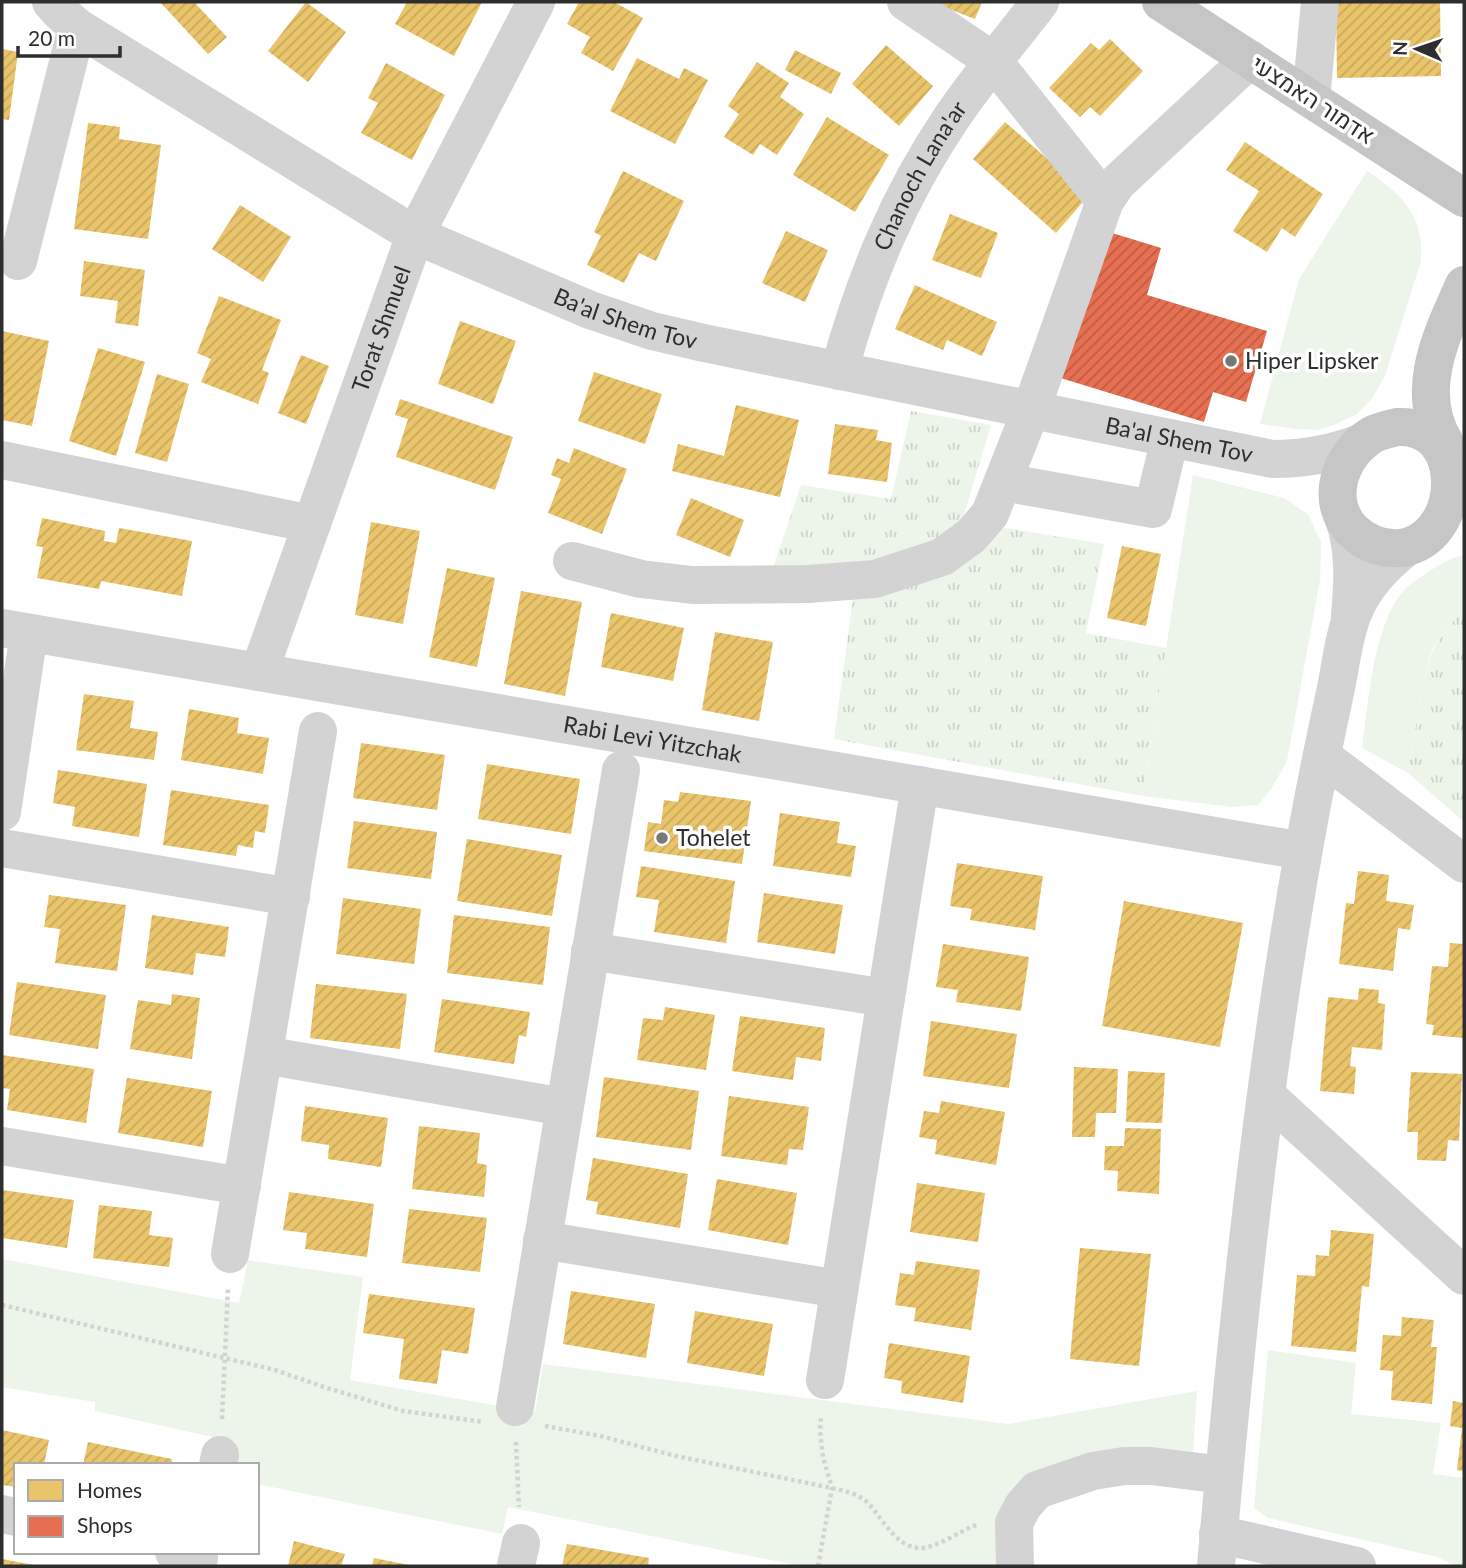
<svg xmlns="http://www.w3.org/2000/svg" width="1466" height="1568" font-family="Lato,Heebo,sans-serif">
<style>
.grass{fill:url(#grass-tufts)}
.park{fill:#edf5eb}
.homes{fill:url(#homes-hatch)}
.shops{fill:url(#shops-hatch)}
.lines{fill:none;stroke-linecap:round;stroke-linejoin:round}
.path{stroke:#d3d3d3;stroke-width:4.5;stroke-dasharray:3.5 3.5;stroke-linecap:butt}
.minor{stroke:#d3d3d3;stroke-width:38}
.major{stroke:#c6c6c6;stroke-width:38}
.poi-dot{fill:#777;stroke:#fff;stroke-width:2.5}
.labels{text-anchor:middle;stroke-width:7;stroke-linejoin:round;paint-order:stroke}
.street-label{font-size:23px;fill:#2e2e2e;stroke:#fff}
.poi-label{font-size:23px;fill:#2e2e2e;stroke:#fff;text-anchor:start}
</style>
<defs>
<pattern id="grass-tufts" width="24" height="20" patternUnits="userSpaceOnUse" patternTransform="scale(1.75)"><rect width="24" height="20" fill="#edf5eb"/><path d="M3 7l-1-3M5 7V3M7 7l1-3M15 17l-1-3M17 17v-4M19 17l1-3" fill="none" stroke="#ccd2ca"/></pattern>
<pattern id="homes-hatch" width="6" height="6" patternUnits="userSpaceOnUse" patternTransform="scale(1.75)"><rect width="6" height="6" fill="#e9c46a"/><path d="M-1 1l2-2M0 6l6-6M5 7l2-2" fill="none" stroke="#c8a95c"/></pattern>
<pattern id="shops-hatch" width="6" height="6" patternUnits="userSpaceOnUse" patternTransform="scale(1.75)"><rect width="6" height="6" fill="#e76f51"/><path d="M-1 1l2-2M0 6l6-6M5 7l2-2" fill="none" stroke="#bc5c44"/></pattern>
</defs>
<rect width="100%" height="100%" fill="#fff"/>
<g class="grass">
<polygon points="911,411 991,425 962,521 1104,544 1086,633 1166,648 1143,796 834,739 857,568 773,568 801,485 891,499"/>
<polygon points="1464,609 1464,822 1408,773 1423,681 1433,649 1450,624"/>
</g>
<g class="park">
<path d="M1367,171C1403,194 1424,217 1421,261L1385,376L1371,400L1357,414L1332,426L1318,430L1296,429L1260,424L1299,279Z"/>
<polygon points="1193,475 1284,498 1308,514 1321,542 1320,580 1287,761 1272,788 1258,805 1232,807 1143,796"/>
<path d="M1464,555V609L1450,624L1432,649L1423,681L1408,773L1362,748C1369,701 1373,621 1407,587C1412,582 1420,578 1425,574C1437,566 1451,557 1464,555Z"/>
<polygon points="2,1259 239,1303 248,1260 363,1277 350,1380 535,1412 543,1364 1008,1424 1197,1391 1193,1453 1054,1469 1002,1566 800,1566 508,1507 502,1534 257,1484 257,1465 232,1465 235,1442 95,1411 95,1402 2,1387"/>
<polygon points="1268,1350 1356,1363 1351,1414 1441,1423 1433,1474 1464,1478 1464,1566 1456,1566 1437,1557 1268,1518 1254,1508"/>
</g>
<g class="homes">
<polygon points="160,2 194,2 227,37 208,54"/>
<polygon points="306,2 346,32 308,82 268,51"/>
<polygon points="407,2 482,2 454,56 395,24"/>
<polygon points="579,2 614,2 643,18 613,71 581,53 590,37 567,24"/>
<polygon points="931,2 982,2 975,19"/>
<polygon points="1336,2 1440,2 1441,76 1337,78"/>
<polygon points="1110,39 1143,71 1100,116 1090,107 1080,117 1049,88 1091,43 1099,50"/>
<polygon points="886,45 933,86 899,126 852,84"/>
<polygon points="2,49 18,52 9,120 2,119"/>
<polygon points="795,50 841,73 831,94 785,70"/>
<polygon points="637,58 679,79 684,68 708,80 675,144 610,111"/>
<polygon points="757,62 789,83 780,97 804,114 777,155 760,144 753,155 724,137 739,114 728,106"/>
<polygon points="386,63 445,95 412,160 361,133 378,103 368,98"/>
<polygon points="827,117 889,155 855,212 793,175"/>
<polygon points="1005,122 1089,195 1056,233 973,159"/>
<polygon points="88,123 120,127 119,139 161,145 148,239 74,229"/>
<polygon points="1245,142 1323,194 1295,237 1282,228 1267,252 1233,231 1259,191 1226,170"/>
<polygon points="623,171 684,201 656,261 639,253 624,283 587,265 601,236 594,232"/>
<polygon points="240,205 291,237 263,282 212,249"/>
<polygon points="950,214 998,233 981,278 932,260"/>
<polygon points="786,231 828,250 805,302 762,283"/>
<polygon points="84,261 145,270 138,326 115,323 118,301 80,296"/>
<polygon points="915,285 997,322 982,356 947,340 943,350 895,329"/>
<polygon points="219,296 281,320 262,370 269,373 258,404 201,382 211,359 197,353"/>
<polygon points="460,321 516,341 493,404 438,384"/>
<polygon points="2,331 49,341 32,426 2,420"/>
<polygon points="98,348 145,362 116,456 69,441"/>
<polygon points="301,355 329,366 306,424 278,413"/>
<polygon points="594,372 662,394 645,444 578,421"/>
<polygon points="157,374 189,384 167,462 135,453"/>
<polygon points="400,399 513,437 495,490 396,457 408,419 395,415"/>
<polygon points="736,405 799,420 780,497 672,471 678,444 724,456"/>
<polygon points="835,424 878,430 876,440 892,443 887,482 828,474"/>
<polygon points="574,448 627,469 602,534 548,513 561,479 551,475 557,458 569,463"/>
<polygon points="691,498 744,520 730,557 676,535"/>
<polygon points="42,518 105,531 104,541 116,543 119,528 192,541 182,596 101,581 99,589 37,578 43,547 36,546"/>
<polygon points="371,522 420,531 403,624 355,615"/>
<polygon points="1122,546 1161,554 1146,626 1107,618"/>
<polygon points="447,568 495,578 477,667 429,657"/>
<polygon points="521,591 582,602 565,696 504,684"/>
<polygon points="611,613 684,628 673,681 601,667"/>
<polygon points="715,632 773,642 759,721 702,710"/>
<polygon points="84,694 134,701 130,728 158,732 154,760 76,750"/>
<polygon points="189,709 239,718 237,733 269,738 263,774 181,760"/>
<polygon points="361,743 445,755 437,810 353,798"/>
<polygon points="487,764 580,779 571,834 478,819"/>
<polygon points="58,770 147,784 139,837 72,826 75,807 53,803"/>
<polygon points="171,790 269,805 265,833 255,831 253,848 238,845 236,856 163,845"/>
<polygon points="680,792 751,801 742,864 644,851 648,822 661,824 664,800 678,802"/>
<polygon points="780,813 840,822 837,843 856,846 851,877 773,866"/>
<polygon points="354,821 437,832 431,879 347,868"/>
<polygon points="467,839 562,855 552,916 457,901"/>
<polygon points="957,863 1043,876 1035,930 970,920 972,909 950,906"/>
<polygon points="641,866 735,881 726,943 654,932 659,900 636,897"/>
<polygon points="1358,871 1389,875 1386,901 1414,905 1410,930 1398,928 1393,971 1339,964 1346,903 1354,904"/>
<polygon points="764,893 843,905 835,954 757,942"/>
<polygon points="49,895 126,905 117,971 55,963 60,929 44,927"/>
<polygon points="343,898 421,909 414,964 336,954"/>
<polygon points="1124,901 1243,923 1220,1047 1102,1026"/>
<polygon points="152,915 229,927 225,957 196,953 193,975 145,968"/>
<polygon points="454,915 550,927 543,985 447,973"/>
<polygon points="1450,943 1464,944 1464,1038 1432,1035 1434,1025 1426,1024 1432,966 1448,967"/>
<polygon points="943,944 1029,957 1021,1011 956,1002 958,990 936,987"/>
<polygon points="17,982 106,995 98,1049 9,1035"/>
<polygon points="316,984 407,994 400,1049 310,1038"/>
<polygon points="1359,988 1379,990 1378,1003 1385,1004 1382,1050 1352,1047 1350,1066 1356,1067 1354,1094 1320,1091 1328,997 1358,1000"/>
<polygon points="172,994 200,998 192,1059 130,1049 138,1000 171,1005"/>
<polygon points="442,999 530,1012 526,1037 519,1035 514,1064 434,1052"/>
<polygon points="665,1007 715,1015 706,1070 637,1060 643,1018 663,1020"/>
<polygon points="740,1016 825,1028 821,1061 796,1057 793,1080 732,1071"/>
<polygon points="931,1021 1017,1034 1009,1088 923,1076"/>
<polygon points="2,1055 94,1069 86,1123 7,1110 10,1089 2,1088"/>
<polygon points="1074,1067 1118,1069 1116,1113 1096,1113 1095,1137 1072,1137"/>
<polygon points="1128,1071 1165,1073 1162,1123 1126,1122"/>
<polygon points="1411,1072 1462,1074 1459,1141 1448,1140 1446,1161 1417,1160 1418,1132 1407,1132"/>
<polygon points="604,1077 699,1091 691,1150 596,1137"/>
<polygon points="127,1078 212,1091 203,1147 118,1133"/>
<polygon points="729,1096 809,1107 803,1150 789,1149 787,1165 721,1156"/>
<polygon points="941,1101 1005,1112 996,1165 935,1154 937,1140 919,1137 924,1111 939,1113"/>
<polygon points="305,1106 388,1118 381,1167 328,1159 329,1145 301,1141"/>
<polygon points="419,1126 480,1133 477,1163 487,1165 484,1197 412,1189"/>
<polygon points="1125,1128 1161,1129 1159,1194 1117,1191 1118,1171 1104,1170 1105,1146 1124,1146"/>
<polygon points="593,1158 688,1174 680,1228 596,1214 598,1202 586,1200"/>
<polygon points="717,1179 797,1193 788,1245 708,1230"/>
<polygon points="917,1183 985,1193 978,1242 910,1232"/>
<polygon points="2,1190 74,1200 67,1248 2,1238"/>
<polygon points="289,1192 374,1204 367,1257 305,1249 307,1233 283,1230"/>
<polygon points="99,1205 152,1211 149,1235 173,1238 169,1267 93,1258"/>
<polygon points="409,1209 487,1218 480,1272 402,1263"/>
<polygon points="1331,1230 1374,1234 1369,1287 1362,1286 1356,1352 1291,1346 1297,1275 1315,1276 1316,1255 1329,1256"/>
<polygon points="1080,1248 1151,1254 1139,1366 1070,1359"/>
<polygon points="916,1261 980,1270 971,1330 914,1321 916,1308 895,1305 900,1273 914,1275"/>
<polygon points="571,1291 655,1304 646,1358 563,1344"/>
<polygon points="369,1294 475,1308 468,1354 442,1350 437,1384 399,1379 404,1339 363,1333"/>
<polygon points="695,1311 773,1324 764,1376 687,1363"/>
<polygon points="1402,1317 1434,1320 1431,1347 1437,1347 1432,1404 1391,1400 1393,1371 1380,1370 1383,1335 1401,1336"/>
<polygon points="889,1343 970,1356 963,1403 901,1393 902,1381 884,1378"/>
<polygon points="1453,1401 1464,1403 1464,1471 1457,1470 1462,1428 1450,1426"/>
<polygon points="2,1430 49,1440 44,1465 16,1465 16,1487 2,1485"/>
<polygon points="88,1442 172,1459 171,1465 83,1465"/>
<polygon points="294,1541 345,1554 341,1566 288,1566"/>
<polygon points="567,1544 649,1558 648,1566 562,1566"/>
<polygon points="374,1558 409,1565 409,1566 372,1566"/>
<polygon points="2,1559 34,1565 34,1566 2,1566"/>
</g>
<polygon class="shops" points="1109,232 1161,248 1147,295 1267,331 1246,402 1213,392 1204,422 1054,376"/>
<g class="lines">
<g class="path">
<polyline points="2,1305 275,1370 327,1388 403,1411 484,1422"/>
<polyline points="222,1419 228,1288"/>
<path d="M545,1426L600,1436L676,1456L832,1488C844,1491 857,1493 867,1502C881,1516 895,1546 918,1548C932,1550 960,1532 973,1526L979,1525"/>
<polyline points="516,1442 519,1507"/>
<polyline points="818,1566 832,1488 823,1457 820,1431 821,1416"/>
</g>
<g class="minor">
<path id="s1" d="M51,2L60,12L77,27L415,235L590,310L652,331L704,343L1272,459C1304,459 1333,454 1363,442"/>
<polyline points="906,2 993,61 1105,201"/>
<polyline points="1311,99 1320,2"/>
<polyline points="18,261 77,27"/>
<path id="s2" d="M839,371C865,278 898,197 952,117C979,77 1011,40 1040,2"/>
<polyline points="2,460 312,524"/>
<polyline points="1003,482 1153,509 1170,438"/>
<path d="M1343,517C1355,548 1353,583 1350,615"/>
<polyline points="572,561 641,579 692,585 808,584 875,579 942,557 971,536 990,514 1031,410 1105,201 1117,183 1250,59"/>
<path id="s3" d="M2,628L1303,851"/>
<path id="s4" d="M259,672L415,235L536,2"/>
<polyline points="1322,756 1464,864"/>
<polyline points="2,812 29,633"/>
<polyline points="2,848 291,897"/>
<polyline points="590,951 886,998"/>
<polyline points="264,1055 564,1107"/>
<polyline points="1267,1096 1464,1276"/>
<polyline points="2,1146 242,1186"/>
<polyline points="542,1240 839,1289"/>
<polyline points="230,1254 318,731"/>
<polyline points="825,1380 920,785"/>
<polyline points="515,1407 621,770"/>
<polyline points="218,1465 220,1455"/>
<polyline points="2,1514 16,1517"/>
<polyline points="1218,1534 1357,1566"/>
<polyline points="174,1552 199,1558"/>
<polyline points="516,1566 521,1543"/>
<polyline points="1015,1566 1014,1523 1023,1506 1037,1490 1093,1471 1124,1466 1151,1466 1224,1475"/>
<path d="M1216,1566C1237,1325 1262,1082 1305,843C1314,791 1325,739 1336,688C1341,663 1344,634 1354,611C1365,584 1385,564 1407,547"/>
</g>
<g class="major">
<polyline points="1161,2 1464,198"/>
<path d="M1397,427C1466,423 1466,531 1407,547C1387,551 1368,545 1353,531C1324,502 1339,455 1372,435C1379,431 1388,429 1397,427Z"/>
<path d="M1445,443C1413,391 1442,334 1464,285"/>
</g>
</g>
<g class="poi-dot">
<circle cx="1231" cy="361" r="7"/>
<circle cx="662" cy="838" r="7"/>
</g>
<g class="labels">
<g class="street-label">
<text transform="translate(1313 100) rotate(33)" y="8">אדמור האמצעי</text>
<text dy="8" stroke="none"><textPath href="#s2" startOffset="212">Chanoch Lana'ar</textPath></text>
<text dy="8" stroke="none"><textPath href="#s1" startOffset="660">Ba'al Shem Tov</textPath></text>
<text dy="8" stroke="none"><textPath href="#s4" startOffset="364">Torat Shmuel</textPath></text>
<text dy="8" stroke="none"><textPath href="#s1" startOffset="1227">Ba'al Shem Tov</textPath></text>
<text dy="8" stroke="none"><textPath href="#s3" startOffset="660">Rabi Levi Yitzchak</textPath></text>
</g>
<g class="poi-label">
<text x="1245" y="369">Hiper Lipsker</text>
<text x="676" y="846">Tohelet</text>
</g>
</g>
<rect width="1466" height="1568" fill="none" stroke="#2e2e2e" stroke-width="7"/>
<rect x="14" y="1463" width="245" height="91" fill="#ffffff" stroke="#ababab" stroke-width="2"/>
<rect x="28" y="1480" width="35" height="21" fill="#e9c46a" stroke="#ababab" stroke-width="2"/>
<text x="77" y="1498" font-size="21" fill="#2e2e2e">Homes</text>
<rect x="28" y="1516" width="35" height="21" fill="#e76f51" stroke="#ababab" stroke-width="2"/>
<text x="77" y="1533" font-size="21" fill="#2e2e2e">Shops</text>
<g transform="translate(1417 49) rotate(272)" stroke="#ffffff" stroke-width="5" paint-order="stroke">
<path d="M0-5L12 26L0 18L-12 26Z" fill="#2e2e2e"/>
<text y="-10" font-size="19" font-weight="bold" text-anchor="middle" fill="#2e2e2e">N</text>
</g>
<path d="M18 46v10h102v-10" fill="none" stroke="#2e2e2e" stroke-width="3.5"/>
<text x="28" y="46" font-size="21" fill="#2e2e2e" stroke="#ffffff" stroke-width="5" paint-order="stroke">20 m</text>
</svg>
